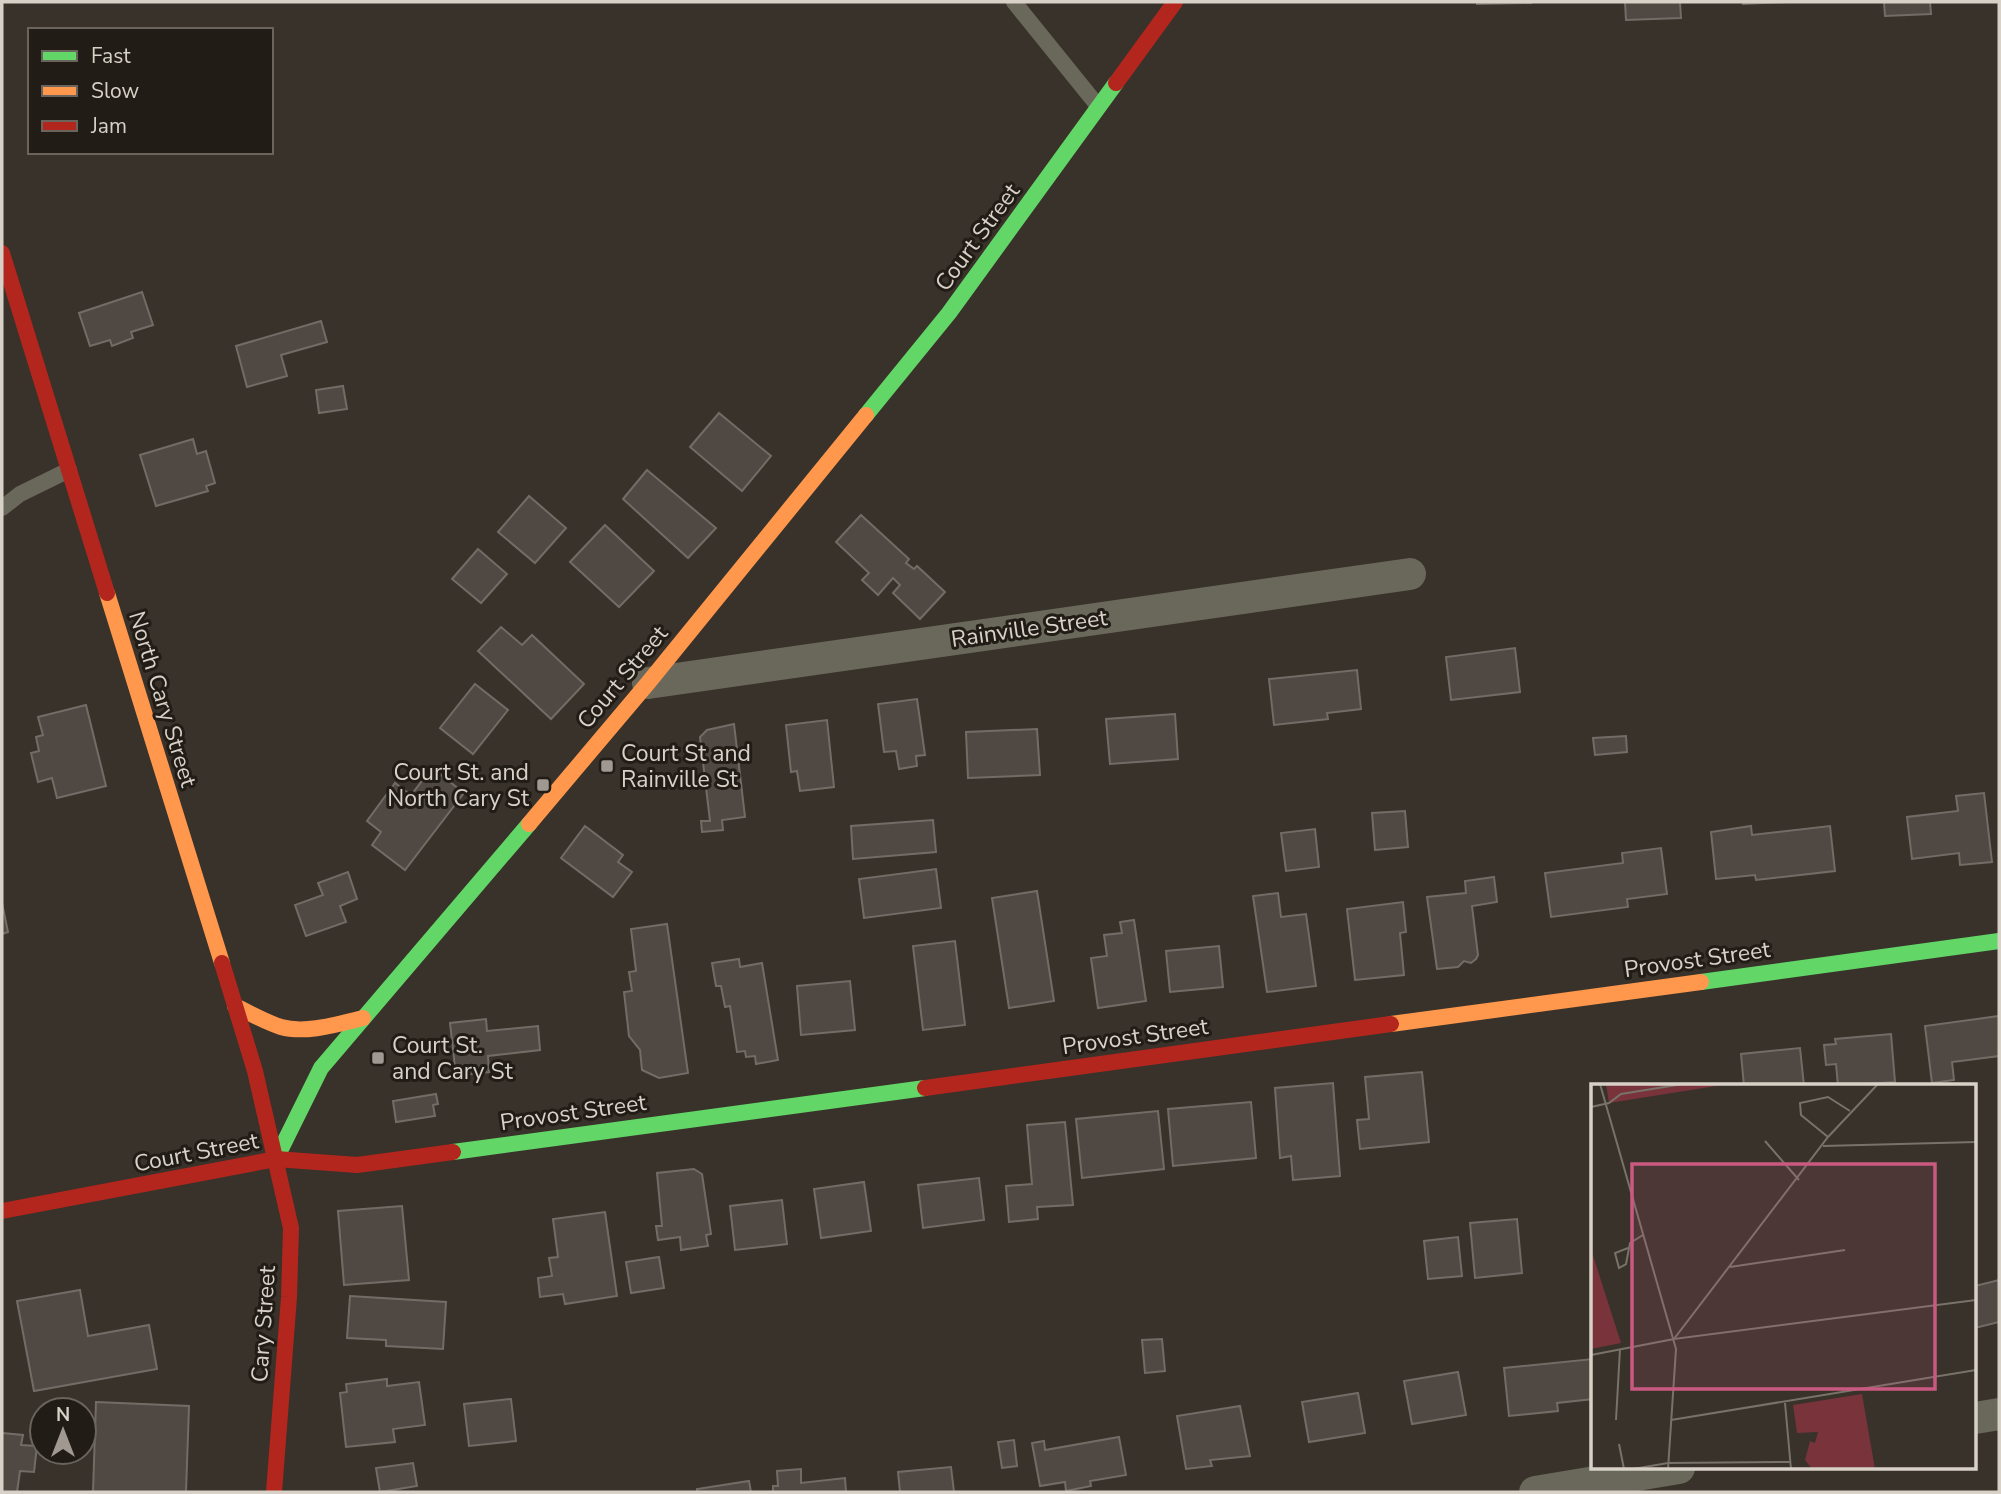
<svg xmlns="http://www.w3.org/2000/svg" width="2001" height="1494" font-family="'Nunito Sans',sans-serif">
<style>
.building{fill:#4f4843;stroke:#726c66;stroke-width:2}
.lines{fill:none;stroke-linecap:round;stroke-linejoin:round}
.lane{stroke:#69685a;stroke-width:16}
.street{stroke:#69685a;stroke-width:32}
.fast{stroke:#63d668;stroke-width:16}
.slow{stroke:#ff974d;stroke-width:16}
.jam{stroke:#b3261e;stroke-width:16}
.poi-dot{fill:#a09991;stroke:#211c15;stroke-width:2.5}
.labels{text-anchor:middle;stroke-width:6;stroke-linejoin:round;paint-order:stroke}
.street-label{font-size:23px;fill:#d8d1c8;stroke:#211c15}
.poi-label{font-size:23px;fill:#d8d1c8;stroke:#211c15;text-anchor:start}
.inset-road{fill:none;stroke:#787269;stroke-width:2}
.view{fill:#ca5981;fill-opacity:0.15;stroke:#ca5981;stroke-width:3.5}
.inset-edge{fill:none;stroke:#d8d1c8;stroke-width:3.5}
</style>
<rect width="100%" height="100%" fill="#38322a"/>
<g class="building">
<polygon points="1477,2 1531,2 1531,3 1477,4"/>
<polygon points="1625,2 1680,2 1681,18 1626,20"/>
<polygon points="1743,2 1787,2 1743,4"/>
<polygon points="1884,2 1930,2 1931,14 1885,16"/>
<polygon points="142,292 153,325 131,332 133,338 112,346 110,340 90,346 79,313"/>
<polygon points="321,321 327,342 281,355 287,376 247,387 236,346"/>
<polygon points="343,386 347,409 319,413 316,390"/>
<polygon points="719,413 771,456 742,491 690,447"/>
<polygon points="193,439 197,454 206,451 215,483 206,486 208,491 156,506 140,455"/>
<polygon points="647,470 716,528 688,558 623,499"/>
<polygon points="529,496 566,528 535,563 498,532"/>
<polygon points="861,515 909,559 906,563 914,569 917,566 945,592 920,619 893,593 900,585 893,578 878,595 862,580 869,573 836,542"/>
<polygon points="605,525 654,571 619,607 570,562"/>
<polygon points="478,549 507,574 481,603 452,579"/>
<polygon points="501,627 522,645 532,635 584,684 551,719 478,651"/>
<polygon points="1515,648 1520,692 1451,700 1446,657"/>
<polygon points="1357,670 1361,709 1327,713 1328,719 1274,725 1269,679"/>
<polygon points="475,684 508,710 473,754 440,728"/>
<polygon points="917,699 925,755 916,756 917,766 899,769 896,751 884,752 878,704"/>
<polygon points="86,705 106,786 57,798 52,778 38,782 31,753 39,751 36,737 43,735 38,717"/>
<polygon points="1175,714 1178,759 1110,764 1106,719"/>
<polygon points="827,720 834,787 800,791 797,771 791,772 786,725"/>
<polygon points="734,724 745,817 722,820 723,830 702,832 701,821 710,821 700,737 707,730"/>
<polygon points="1037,729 1040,775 968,778 966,732"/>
<polygon points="1626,736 1627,752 1595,755 1593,738"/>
<polygon points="432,768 464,793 405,870 372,845 381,832 367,821 395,783 411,795"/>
<polygon points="1984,793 1992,862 1960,865 1959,853 1912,859 1907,817 1958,811 1956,796"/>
<polygon points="1405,811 1408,847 1375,850 1372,813"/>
<polygon points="933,820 936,852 853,859 851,826"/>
<polygon points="585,826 623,855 618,862 632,872 613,897 561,858"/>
<polygon points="1751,826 1752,835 1830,826 1835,871 1756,880 1755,875 1716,879 1711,832"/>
<polygon points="1315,829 1319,867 1286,871 1281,833"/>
<polygon points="1661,848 1667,894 1627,899 1628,907 1551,917 1545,873 1623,863 1622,853"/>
<polygon points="936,869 941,908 864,918 859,879"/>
<polygon points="348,872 357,899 340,906 346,922 306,936 295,905 323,895 318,883"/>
<polygon points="1494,877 1497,902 1472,906 1478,955 1476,959 1471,963 1464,961 1458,967 1437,969 1427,897 1466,893 1465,881"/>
<polygon points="1037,891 1054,1001 1009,1008 992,898"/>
<polygon points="1278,893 1281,917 1306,914 1316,986 1267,992 1253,896"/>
<polygon points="1403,902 1406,932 1400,933 1404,975 1355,980 1347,909"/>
<polygon points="2,903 8,932 2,934"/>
<polygon points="1134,920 1146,1001 1098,1008 1091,958 1107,956 1104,935 1122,933 1120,922"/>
<polygon points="667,924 688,1073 659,1078 642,1070 640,1050 629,1036 624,992 632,991 629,972 636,971 631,929"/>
<polygon points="955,941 965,1025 923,1030 913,946"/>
<polygon points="1219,946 1223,987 1170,992 1166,951"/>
<polygon points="739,959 740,967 762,963 778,1060 756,1064 755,1056 746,1057 745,1051 737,1052 730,1006 725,1007 721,986 716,986 712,963"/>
<polygon points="850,981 855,1030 801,1035 797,986"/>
<polygon points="1999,1016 1999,1056 1952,1062 1954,1080 1932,1083 1925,1026"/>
<polygon points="486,1019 487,1031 538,1026 540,1050 488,1056 489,1072 456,1076 450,1023"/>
<polygon points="1891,1034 1895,1082 1838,1086 1836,1064 1826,1065 1824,1045 1836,1044 1835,1039"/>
<polygon points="1800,1048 1804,1086 1744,1086 1741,1054"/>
<polygon points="1422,1072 1429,1142 1360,1149 1357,1120 1369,1119 1365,1077"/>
<polygon points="1333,1083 1340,1176 1293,1180 1291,1156 1280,1158 1275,1088"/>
<polygon points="436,1094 438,1104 433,1105 435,1116 396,1122 393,1101"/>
<polygon points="1251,1102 1256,1158 1173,1166 1168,1109"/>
<polygon points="1158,1111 1164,1169 1082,1178 1076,1119"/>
<polygon points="1065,1122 1073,1205 1037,1207 1038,1219 1009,1222 1006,1186 1032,1184 1027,1125"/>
<polygon points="694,1169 702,1174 711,1234 706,1235 708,1246 681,1250 680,1237 658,1240 656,1226 662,1226 657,1173"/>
<polygon points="979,1178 984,1220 923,1228 918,1185"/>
<polygon points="864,1182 871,1231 821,1238 814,1189"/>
<polygon points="782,1200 787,1244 735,1250 730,1206"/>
<polygon points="402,1206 409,1280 344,1285 338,1211"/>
<polygon points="605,1212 617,1296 565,1304 563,1294 540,1297 538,1278 552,1276 549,1258 558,1257 553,1219"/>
<polygon points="1517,1219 1522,1273 1475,1278 1470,1223"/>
<polygon points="1458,1237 1462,1276 1428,1279 1424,1241"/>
<polygon points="659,1257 664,1288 631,1293 626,1262"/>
<polygon points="1999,1280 1999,1322 1975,1328 1975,1286"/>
<polygon points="80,1290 88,1336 149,1325 157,1369 34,1391 17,1301"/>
<polygon points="350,1296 446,1302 443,1349 386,1346 386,1340 347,1338"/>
<polygon points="1162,1339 1165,1371 1145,1373 1142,1340"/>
<polygon points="1593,1359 1593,1399 1557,1403 1558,1411 1509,1416 1504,1368"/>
<polygon points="1458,1372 1466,1415 1412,1424 1404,1381"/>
<polygon points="387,1379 387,1386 419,1382 425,1425 393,1429 395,1442 346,1447 340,1393 347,1392 346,1384"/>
<polygon points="1358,1393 1365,1433 1309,1442 1302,1402"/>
<polygon points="511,1399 516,1441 469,1446 464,1404"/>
<polygon points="96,1402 189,1406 186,1492 93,1492"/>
<polygon points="1240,1406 1250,1456 1210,1460 1212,1466 1186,1469 1177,1416"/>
<polygon points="2,1433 23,1435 21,1445 37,1446 34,1472 20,1471 17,1492 2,1492"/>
<polygon points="1119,1437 1126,1475 1090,1481 1091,1486 1066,1491 1065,1482 1040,1486 1032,1443 1044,1441 1045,1450"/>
<polygon points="1014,1440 1017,1466 1002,1468 998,1442"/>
<polygon points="413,1463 417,1486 380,1492 376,1468"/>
<polygon points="951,1467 954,1492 900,1492 898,1472"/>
<polygon points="801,1469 801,1483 845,1478 846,1492 773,1492 773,1486 778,1486 777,1471"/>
<polygon points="749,1481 751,1492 697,1492 697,1489"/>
</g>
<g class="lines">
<g class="lane">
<polyline points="1014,2 1098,106"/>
<polyline points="2,508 20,494 69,470"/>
</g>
<g class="street">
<polyline points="648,683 1410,574"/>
<polyline points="1975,1418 1999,1414"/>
<polyline points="1535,1492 1679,1468"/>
</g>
<g class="fast">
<polyline points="866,415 949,313 1116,83"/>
<polyline points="1701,982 1999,941"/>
<polyline points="453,1152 925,1088"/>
<polyline points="276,1159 321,1068 529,824"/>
</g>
<g class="slow">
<polyline points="107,593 222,963"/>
<polyline points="529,824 648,683 866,415"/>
<path d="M235,1006C250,1013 265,1022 281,1027C306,1034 338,1024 363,1018"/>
<polyline points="1391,1024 1701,982"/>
</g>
<g class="jam">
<polyline points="1116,83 1175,2"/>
<polyline points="2,253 107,593"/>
<polyline points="222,963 255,1071 291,1228 289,1297 274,1492"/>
<polyline points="925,1088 1391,1024"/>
<polyline points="2,1211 276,1159 357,1165 453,1152"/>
</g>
</g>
<g class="poi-dot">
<rect x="600" y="759" width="14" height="14" rx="3.5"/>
<rect x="536" y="778" width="14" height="14" rx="3.5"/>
<rect x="371" y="1051" width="14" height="14" rx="3.5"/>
</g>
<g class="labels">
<g class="street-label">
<text transform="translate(977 237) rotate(-54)" y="8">Court Street</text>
<text transform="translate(1029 628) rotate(-8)" y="8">Rainville Street</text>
<text transform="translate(622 677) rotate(-50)" y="8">Court Street</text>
<text transform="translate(163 699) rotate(73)" y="8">North Cary Street</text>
<text transform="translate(1697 959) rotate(-8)" y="8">Provost Street</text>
<text transform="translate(1135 1036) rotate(-8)" y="8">Provost Street</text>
<text transform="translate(573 1112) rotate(-8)" y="8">Provost Street</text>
<text transform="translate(196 1152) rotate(-11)" y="8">Court Street</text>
<text transform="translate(263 1324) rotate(-86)" y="8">Cary Street</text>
</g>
<g class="poi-label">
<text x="621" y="761">Court St and<tspan x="621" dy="26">Rainville St</tspan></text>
<text x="529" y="780" text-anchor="end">Court St. and<tspan x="529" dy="26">North Cary St</tspan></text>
<text x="392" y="1053">Court St.<tspan x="392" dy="26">and Cary St</tspan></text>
</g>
</g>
<g transform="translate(1591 1084)">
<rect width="385" height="385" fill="#38322a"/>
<path d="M15,0H138L18,19ZM0,165L30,259L0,265ZM271,310L284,385H221L214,376L219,357L224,359L227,348L206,349L202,321Z" fill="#78333b"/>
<path class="inset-road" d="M9,0L85,265L77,385M287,0L237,53L83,255L385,216M0,23L18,19L30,10L92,0M237,53L210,31L209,19L237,13L259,27M174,57L208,96M232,62L385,58M37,164L24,169L28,184L35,180L39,159L52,151M139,183L254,166M0,271L83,255M194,319L200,385M25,336L29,265M80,336L385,286M28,360L33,385M42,385L77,379L200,378"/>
<path class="view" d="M41,80H344V305H41Z"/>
<rect width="385" height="385" class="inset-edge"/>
</g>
<rect width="2001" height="1494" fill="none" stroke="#d8d1c8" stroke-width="7"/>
<rect x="28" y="28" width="245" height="126" fill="#211c15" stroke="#6a645d" stroke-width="2"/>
<rect x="42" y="51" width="35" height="10" fill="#63d668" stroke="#6a645d" stroke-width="2"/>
<text x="91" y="63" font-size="21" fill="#d8d1c8">Fast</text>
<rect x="42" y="86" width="35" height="10" fill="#ff974d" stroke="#6a645d" stroke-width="2"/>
<text x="91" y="98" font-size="21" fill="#d8d1c8">Slow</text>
<rect x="42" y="121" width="35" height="10" fill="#b3261e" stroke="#6a645d" stroke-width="2"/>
<text x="91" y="133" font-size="21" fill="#d8d1c8">Jam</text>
<g transform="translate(63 1431)"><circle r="33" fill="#211c15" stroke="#6a645d" stroke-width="2"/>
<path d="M0-5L12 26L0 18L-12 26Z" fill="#a09991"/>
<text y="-10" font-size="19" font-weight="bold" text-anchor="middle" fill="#d8d1c8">N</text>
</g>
</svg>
